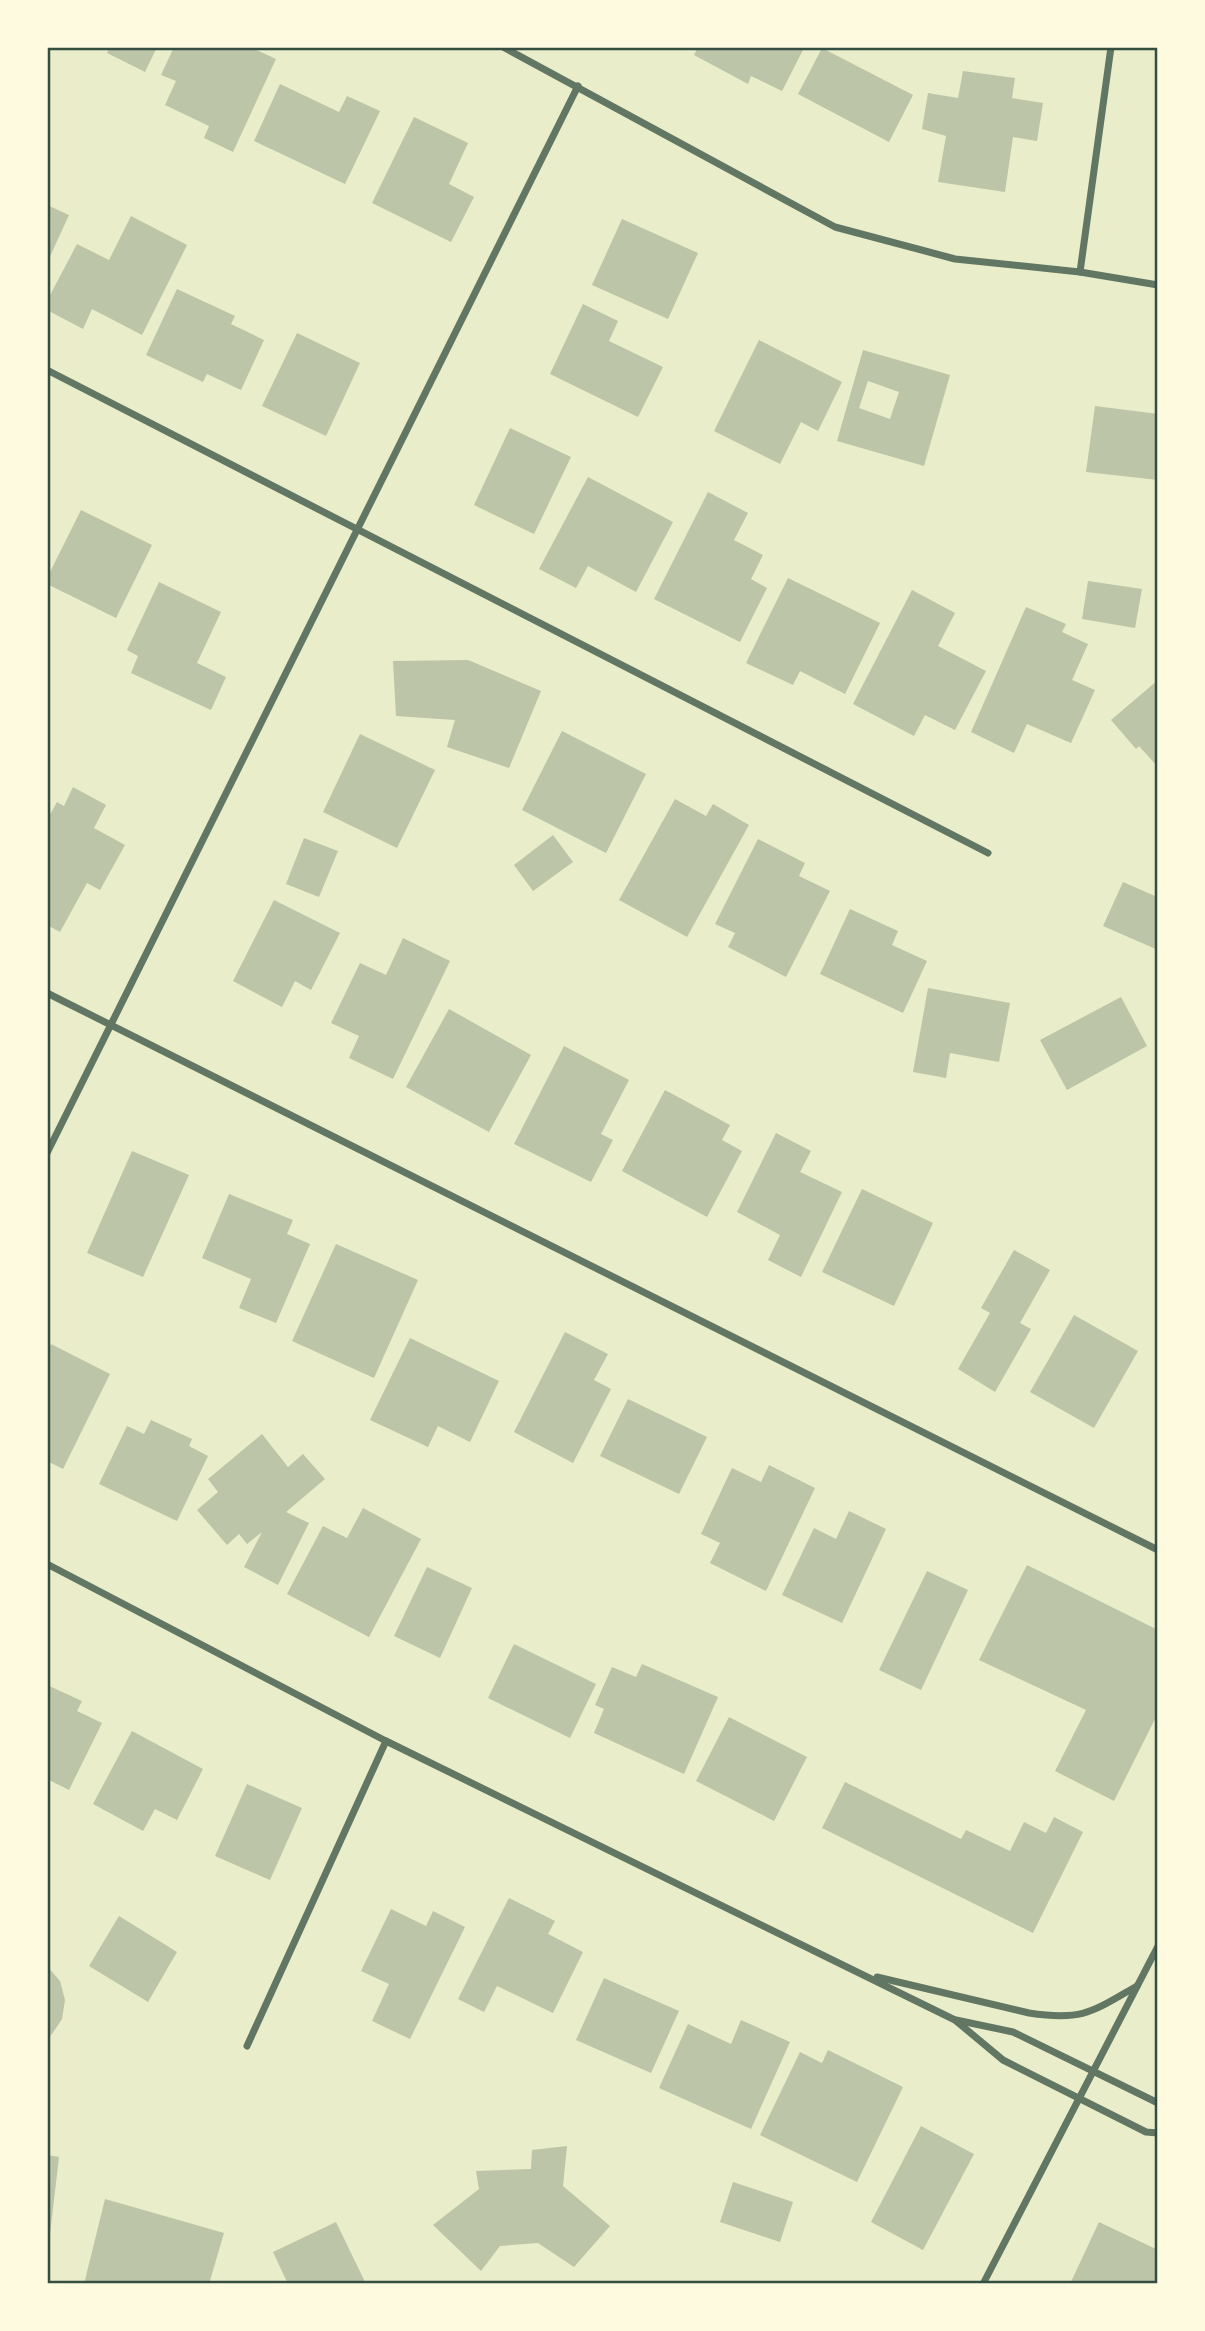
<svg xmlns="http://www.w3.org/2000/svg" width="1205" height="2331" font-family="Montserrat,sans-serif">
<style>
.building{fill:#bcc5a7;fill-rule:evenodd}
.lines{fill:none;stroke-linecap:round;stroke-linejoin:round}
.minor{stroke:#617663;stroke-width:7}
.neatline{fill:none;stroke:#344e41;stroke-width:2.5}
</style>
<rect width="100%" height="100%" fill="#e9edc9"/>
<g class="building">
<polygon points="110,47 157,47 145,72 107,53"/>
<polygon points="174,47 250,47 276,59 233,152 204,138 209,126 165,105 176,81 161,75"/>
<polygon points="698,47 803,47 804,48 782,91 751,76 748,84 694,55"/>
<polygon points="822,48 913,95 889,142 798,94"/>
<polygon points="963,71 1015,78 1012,98 1043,103 1037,141 1013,137 1005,192 938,182 946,136 922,129 928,93 958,98"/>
<polygon points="280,84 339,112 347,96 380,111 345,184 254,141"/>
<polygon points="414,117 468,143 449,184 474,197 451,242 372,203"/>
<polygon points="47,205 69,215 47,263"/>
<polygon points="131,216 187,245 142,335 92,309 83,329 47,310 47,301 77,244 109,260"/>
<polygon points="622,219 698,253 668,319 592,285"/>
<polygon points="177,289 235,316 231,324 264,340 241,390 207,374 203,382 146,355"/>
<polygon points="583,304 618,321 609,341 663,367 638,417 550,374"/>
<polygon points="297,333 360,363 326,436 262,406"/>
<polygon points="759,340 842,382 818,431 801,422 780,464 714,431"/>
<path d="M863,350L950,375L924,466L837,441ZM868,381L899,392L890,419L859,408Z"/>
<polygon points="1095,406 1158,414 1158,480 1086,472"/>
<polygon points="510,428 571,457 534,534 474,505"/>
<polygon points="588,477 673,522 636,592 588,566 576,588 539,569"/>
<polygon points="708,492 748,513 734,540 763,555 751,579 767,588 740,642 654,599"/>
<polygon points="81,510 152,545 116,618 47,584 47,578"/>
<polygon points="788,578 880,623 845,694 800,671 793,685 746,663"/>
<polygon points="1088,581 1142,589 1135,628 1082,619"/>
<polygon points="159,582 221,612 197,663 226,677 211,710 131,673 138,656 127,650"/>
<polygon points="912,590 955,613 938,646 986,671 955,730 925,715 914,736 853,704"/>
<polygon points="1026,607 1066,624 1062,632 1088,644 1072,680 1095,690 1071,743 1027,724 1014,753 971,732"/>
<polygon points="468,660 541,691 509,768 447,747 455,720 396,716 393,661"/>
<polygon points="1158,680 1158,767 1139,746 1136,749 1111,720"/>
<polygon points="562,731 646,774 606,853 522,810"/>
<polygon points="360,734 435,770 397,848 323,812"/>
<polygon points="73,787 106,805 94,828 125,845 100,890 87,883 60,932 47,925 47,820 57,802 64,806"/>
<polygon points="675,799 706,816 713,804 749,825 687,937 619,900"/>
<polygon points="553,835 573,862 533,891 514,865"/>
<polygon points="304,838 338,851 319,897 286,884"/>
<polygon points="758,839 805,863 799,876 830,891 786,977 728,947 735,933 715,924"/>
<polygon points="1123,882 1155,896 1158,890 1158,950 1103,926"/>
<polygon points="274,900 340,933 311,990 295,981 282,1007 233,981"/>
<polygon points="850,909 898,931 892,945 927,961 903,1013 820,974"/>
<polygon points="403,938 450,961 393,1079 349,1058 359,1036 331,1023 360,963 386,975"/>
<polygon points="928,988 1010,1003 999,1062 950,1053 946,1078 913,1072"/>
<polygon points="1121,997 1147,1046 1067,1090 1040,1040"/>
<polygon points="449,1009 531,1055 489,1132 406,1087"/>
<polygon points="564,1046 629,1080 601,1134 613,1140 591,1182 514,1144"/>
<polygon points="665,1090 730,1125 722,1140 742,1151 707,1217 622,1171"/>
<polygon points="776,1133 811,1151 800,1172 842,1192 801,1277 768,1260 780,1235 737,1212"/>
<polygon points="132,1151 189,1175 143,1277 87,1253"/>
<polygon points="862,1189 933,1223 894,1306 822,1272"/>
<polygon points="229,1194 293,1220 287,1234 310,1244 276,1323 239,1308 251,1279 202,1258"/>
<polygon points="336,1244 418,1280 374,1378 292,1341"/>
<polygon points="1014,1250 1050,1270 1020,1323 1031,1329 995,1392 958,1369 990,1313 981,1308"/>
<polygon points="1074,1315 1138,1351 1094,1428 1030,1392"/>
<polygon points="565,1332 608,1354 594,1380 611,1389 573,1463 514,1432"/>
<polygon points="410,1338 499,1381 470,1442 438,1426 428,1447 370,1420"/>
<polygon points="51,1344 110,1374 63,1469 47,1461 47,1353"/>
<polygon points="628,1399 707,1437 679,1494 600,1456"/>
<polygon points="151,1420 192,1439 189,1446 208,1456 177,1521 99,1484 127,1426 144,1434"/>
<polygon points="262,1434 288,1467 303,1454 325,1479 286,1512 309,1523 278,1585 244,1567 262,1532 247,1544 239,1534 227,1545 197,1510 218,1492 208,1479"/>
<polygon points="769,1465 815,1488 766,1591 710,1563 720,1543 701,1534 732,1468 761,1482"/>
<polygon points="363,1508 421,1539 369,1637 287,1594 323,1526 347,1538"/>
<polygon points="849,1511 886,1529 842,1623 782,1595 814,1528 836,1539"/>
<polygon points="1027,1565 1158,1630 1158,1713 1114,1801 1055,1771 1086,1710 979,1660"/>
<polygon points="427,1567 472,1588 440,1658 394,1636"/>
<polygon points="927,1571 968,1590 921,1690 879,1670"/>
<polygon points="514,1644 596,1684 570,1738 488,1698"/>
<polygon points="642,1664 718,1697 684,1774 594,1733 604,1709 595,1705 612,1667 636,1677"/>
<polygon points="47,1685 82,1701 77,1711 102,1723 69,1790 47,1779"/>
<polygon points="729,1717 807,1757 774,1821 696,1781"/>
<polygon points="132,1731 203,1769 177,1820 155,1809 143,1831 93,1804"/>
<polygon points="845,1782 961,1839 966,1830 1010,1851 1024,1822 1046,1833 1054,1817 1083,1832 1033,1933 822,1828"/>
<polygon points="247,1784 302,1808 270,1880 215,1856"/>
<polygon points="509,1898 555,1921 548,1934 583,1952 553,2013 497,1986 484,2012 458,1999"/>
<polygon points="391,1909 426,1926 433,1911 465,1927 410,2039 372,2021 389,1984 361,1971"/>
<polygon points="119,1916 177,1952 148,2002 89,1966"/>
<polygon points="47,1966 60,1981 65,2000 62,2019 52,2034 47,2038"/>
<polygon points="604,1978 679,2011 651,2073 576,2040"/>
<polygon points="741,2020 790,2042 751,2129 659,2088 688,2024 731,2044"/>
<polygon points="828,2050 903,2087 857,2182 760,2135 800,2052 822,2063"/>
<polygon points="921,2126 974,2154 923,2250 871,2222"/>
<polygon points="567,2146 563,2186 610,2226 574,2267 538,2243 500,2246 481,2271 433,2225 479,2189 476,2171 531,2169 532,2150"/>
<polygon points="47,2155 59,2157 50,2234 47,2233"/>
<polygon points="733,2182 793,2202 780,2242 720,2222"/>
<polygon points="105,2199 224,2233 209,2284 84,2284"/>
<polygon points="336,2222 366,2284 288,2284 273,2252"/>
<polygon points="1099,2222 1158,2250 1158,2284 1070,2284"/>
</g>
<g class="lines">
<g class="minor">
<polyline points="503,47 835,227 955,259 1080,272 1158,285"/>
<polyline points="1080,272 1111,47"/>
<polyline points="47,370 988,853"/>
<polyline points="47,993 1158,1550"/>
<polyline points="47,1153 578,86"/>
<polyline points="47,1564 386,1741 955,2020 1003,2060 1146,2132 1158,2133"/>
<path d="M877,1977L1029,2013C1083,2021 1092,2012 1137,1986"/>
<polyline points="956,2020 1013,2032 1158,2103"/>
<polyline points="247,2046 386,1741"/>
<polyline points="983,2284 1158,1946"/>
</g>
</g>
<rect width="1205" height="2331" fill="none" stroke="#fefae0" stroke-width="98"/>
<rect x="49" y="49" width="1107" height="2233" class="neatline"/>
</svg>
